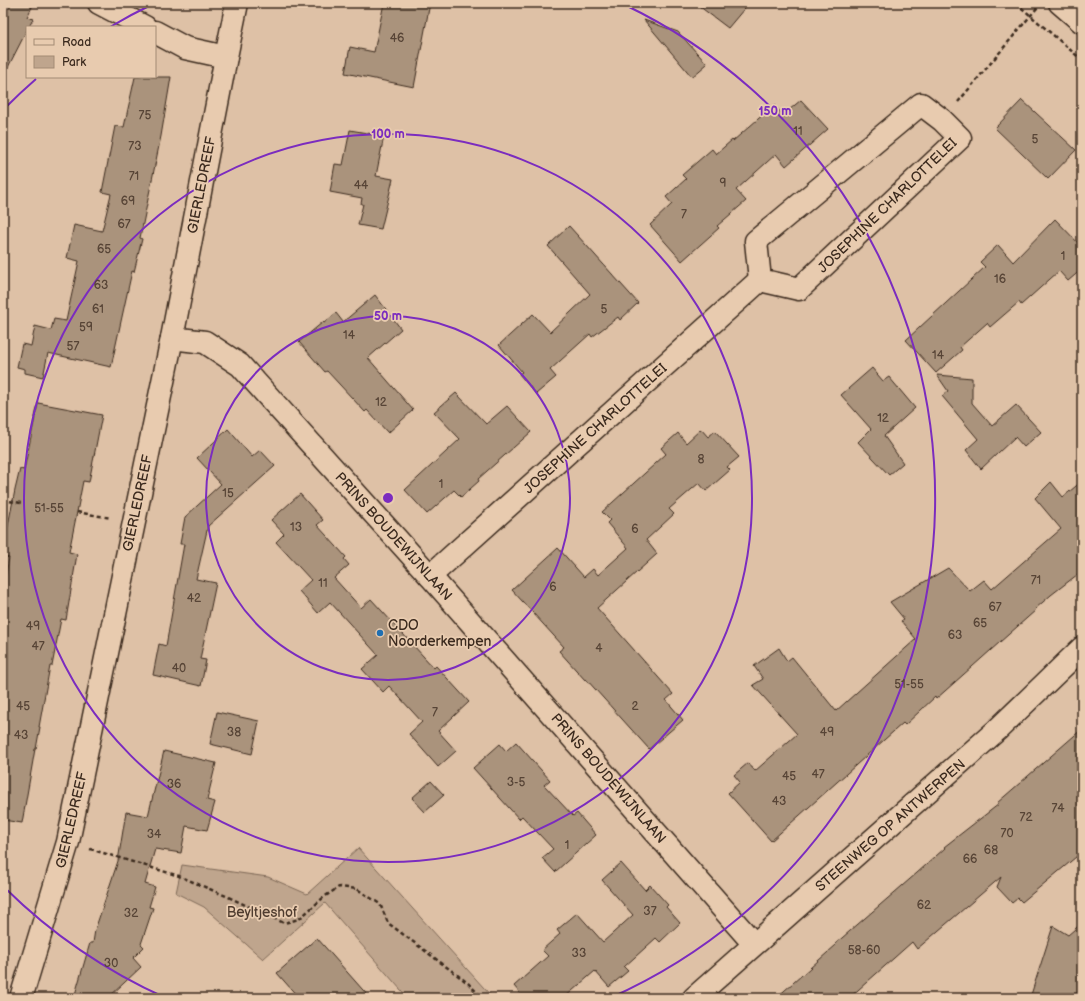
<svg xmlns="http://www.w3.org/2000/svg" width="1085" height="1001" font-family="'Balsamiq Sans',sans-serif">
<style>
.green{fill:#bfa58d;stroke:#7d6856}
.building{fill:#aa937c;stroke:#3b2a1e}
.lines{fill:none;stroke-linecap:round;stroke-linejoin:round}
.minor-casing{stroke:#3b2a1e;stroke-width:25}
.tertiary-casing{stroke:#3b2a1e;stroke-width:25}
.primary-casing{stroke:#3b2a1e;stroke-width:25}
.path{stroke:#3b2a1e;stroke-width:2.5;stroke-dasharray:4 3;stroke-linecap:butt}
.minor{stroke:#e8cbaf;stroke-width:22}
.tertiary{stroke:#e8cbaf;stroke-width:22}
.primary{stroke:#e8cbaf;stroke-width:22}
.ring{fill:none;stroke:#7b2cbf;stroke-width:2}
.poi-dot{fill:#1f6fb2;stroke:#e8cbaf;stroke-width:1.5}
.labels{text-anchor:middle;stroke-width:3.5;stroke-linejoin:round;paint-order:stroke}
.number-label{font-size:12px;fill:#574436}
.street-label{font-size:14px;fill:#3b2a1e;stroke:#e8cbaf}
.poi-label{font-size:14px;fill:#3b2a1e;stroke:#e8cbaf;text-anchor:start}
.park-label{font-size:14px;fill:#4f3c2f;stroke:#e8cbaf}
.centre{fill:#7b2cbf;stroke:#e8cbaf;stroke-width:2}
.ring-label{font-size:12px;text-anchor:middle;font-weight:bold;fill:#7b2cbf;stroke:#e8cbaf;stroke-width:3.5;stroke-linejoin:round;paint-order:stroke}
</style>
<rect width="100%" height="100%" fill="#dec1a6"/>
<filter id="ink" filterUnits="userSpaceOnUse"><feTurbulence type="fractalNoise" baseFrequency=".025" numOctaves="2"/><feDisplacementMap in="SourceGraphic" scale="8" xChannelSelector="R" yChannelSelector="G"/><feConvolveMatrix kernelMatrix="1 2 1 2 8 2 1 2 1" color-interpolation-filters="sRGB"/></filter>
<g filter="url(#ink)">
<polygon class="green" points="358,848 493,998 408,998 325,903 263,959 204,907 176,893 182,865 268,877 307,894"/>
<g class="building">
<polygon points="3,3 34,3 27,17 33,19 29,27 27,27 27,30 3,77"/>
<polygon points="384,3 430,3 414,87 345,73 350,47 374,52"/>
<polygon points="695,3 749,3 728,28"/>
<polygon points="644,20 678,32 707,64 692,77"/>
<polygon points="135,77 171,77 161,136 140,238 142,239 134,272 132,271 111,367 48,353 43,377 25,373 25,369 17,367 22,344 31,346 35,326 51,330 54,319 66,321 79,261 67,258 74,225 102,231 111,194 102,192 115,126 124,127"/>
<polygon points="801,100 828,129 786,166 776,154 736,190 746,201 717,226 719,228 682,261 650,225 672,204 666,197 686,179 682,175 712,149 716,154 732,140 733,141 774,105 783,115"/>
<polygon points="1022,100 1076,150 1048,179 995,128"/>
<polygon points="350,130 384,136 376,176 393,179 381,229 358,225 363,204 361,204 362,198 330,192 335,164 343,165"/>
<polygon points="1055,219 1082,247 1082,269 1068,281 1059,271 1021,305 1019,302 990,327 987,323 960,347 962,350 936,373 906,340 985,267 980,262 998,245 1013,262"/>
<polygon points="569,226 638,303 620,320 618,317 592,337 590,334 550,370 556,377 536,394 519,374 522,372 499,345 533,314 550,332 590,294 548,246"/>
<polygon points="375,295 401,329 368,358 413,410 388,433 367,410 365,412 327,371 325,372 299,342 323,322 324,323 336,313 343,322"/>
<polygon points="872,368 883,381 889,377 915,408 884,436 903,463 889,475 858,442 871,429 841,395"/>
<polygon points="937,375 972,378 972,403 992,426 1016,405 1041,432 1024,447 1015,437 981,469 966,450 978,439 942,396 948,391"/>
<polygon points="456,393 486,424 507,406 531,432 478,479 479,481 461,497 454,490 427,514 405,490 460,439 434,412"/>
<polygon points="38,403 102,415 89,482 83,481 77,512 69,552 77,554 66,620 61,619 52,666 50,666 39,727 40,727 36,749 35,749 22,823 3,820 3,590 9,558 3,556 3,551 15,490 20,469 24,470"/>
<polygon points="228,429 252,457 260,450 275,466 208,526 196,579 216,583 200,659 206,660 201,686 153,675 159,644 166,646 184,544 180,544 185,517 221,484 197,458"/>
<polygon points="701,429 708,437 715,431 739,457 727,467 730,470 706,491 699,483 669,509 674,514 646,540 657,554 597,608 673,694 666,700 683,720 649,749 586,679 585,680 559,651 564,647 512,590 558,548 584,577 593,569 598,575 628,548 607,523 610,520 602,512 666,454 661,448 678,433 686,443"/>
<polygon points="1082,481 1082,571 1051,595 1035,609 1036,610 936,699 935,697 905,725 903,723 771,841 728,793 740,782 734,775 748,763 755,771 797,734 753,685 763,679 754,666 779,648 787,661 792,657 836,711 916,639 901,621 904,619 890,602 948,568 970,591 984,580 992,589 1061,529 1035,498 1051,482 1063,497"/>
<polygon points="300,494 323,520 317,525 346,557 344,559 349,565 334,578 361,608 371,599 434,668 436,666 469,702 438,731 456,751 438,767 409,734 422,722 389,686 383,692 362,669 378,655 330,602 318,613 299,591 311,580 276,542 284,534 271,520"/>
<polygon points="217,712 259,721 252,754 210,744"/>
<polygon points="1082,729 1082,852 1022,902 1018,898 1012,903 997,887 1001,877 917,949 912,942 849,998 776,998 836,945 835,944 917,873 945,848 944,847 999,804 997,803"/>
<polygon points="516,742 550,780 544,785 573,816 577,813 596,835 555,872 542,858 553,849 522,816 519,819 473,768 500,744 506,751"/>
<polygon points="164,751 216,763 207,800 215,802 207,830 186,826 181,853 155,849 145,884 155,887 149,907 153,908 141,944 144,947 133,958 141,967 108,998 74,998 90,943 93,943 95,930 118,861 126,812 148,816"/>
<polygon points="431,781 444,795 425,812 412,798"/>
<polygon points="621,863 645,890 650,885 668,905 666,907 680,923 660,942 656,938 624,967 628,971 609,987 595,971 564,998 524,998 514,986 548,956 542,950 560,934 557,930 577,913 603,942 633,915 602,880"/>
<polygon points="1082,923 1082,998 1030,998 1053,926 1068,935"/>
<polygon points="317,938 370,998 299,998 277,973"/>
</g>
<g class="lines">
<defs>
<g id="minor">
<polyline points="99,3 145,27"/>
<polyline points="155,32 185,48 226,57"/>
<polygon points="921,104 942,120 960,138 799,289 760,280 756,241"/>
<polyline points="172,338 205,342 240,365 430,576 754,944"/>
<polyline points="430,576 760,280"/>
<polyline points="21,998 68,842 172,338 226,57 237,3"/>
</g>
<polyline id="tertiary" points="694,998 997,730 1082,648"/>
<polyline id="primary" points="1060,3 1082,22"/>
</defs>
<use href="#minor" class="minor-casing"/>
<use href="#tertiary" class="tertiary-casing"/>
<use href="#primary" class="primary-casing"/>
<g class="path">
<polyline points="1016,3 1082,60"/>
<polyline points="958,102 1037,8"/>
<polyline points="3,500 21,503"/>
<polyline points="77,512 111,518"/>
<polyline points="90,849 179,876 226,896 284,923 299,919 324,897 339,887 357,889 380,904 388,923 468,983 482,998"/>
</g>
<use href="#minor" class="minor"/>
<use href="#tertiary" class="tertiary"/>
<use href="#primary" class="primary"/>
</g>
</g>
<g class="ring">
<circle cx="388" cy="498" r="182"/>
<circle cx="388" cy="498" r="364"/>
<path d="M166 998A547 547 0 0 1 5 888M5 108A547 547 0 0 1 36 79M110 27A547 547 0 0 1 153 4M623 4A547 547 0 0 1 610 998"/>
</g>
<circle class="poi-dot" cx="380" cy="633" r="4"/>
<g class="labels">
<g class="number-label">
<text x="397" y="42">46</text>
<text x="145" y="119">75</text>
<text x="798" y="135">11</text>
<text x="1035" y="143">5</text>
<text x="135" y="150">73</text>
<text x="134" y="180">71</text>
<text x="723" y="187">9</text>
<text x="361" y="189">44</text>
<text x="128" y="205">69</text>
<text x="684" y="218">7</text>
<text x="124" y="228">67</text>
<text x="104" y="253">65</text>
<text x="1063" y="260">1</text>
<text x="1000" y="283">16</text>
<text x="101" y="289">63</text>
<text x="98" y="313">61</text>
<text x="604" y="313">5</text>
<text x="86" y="331">59</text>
<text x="349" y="339">14</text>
<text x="73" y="350">57</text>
<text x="938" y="359">14</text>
<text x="381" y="406">12</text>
<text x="883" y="422">12</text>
<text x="701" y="463">8</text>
<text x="441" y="488">1</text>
<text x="228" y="497">15</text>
<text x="49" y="512">51-55</text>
<text x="296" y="531">13</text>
<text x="635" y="533">6</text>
<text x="1036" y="584">71</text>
<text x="323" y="587">11</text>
<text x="553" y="591">6</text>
<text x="194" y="602">42</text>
<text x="995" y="611">67</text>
<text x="980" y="627">65</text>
<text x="33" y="630">49</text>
<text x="955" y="639">63</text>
<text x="38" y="650">47</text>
<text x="599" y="652">4</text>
<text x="179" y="672">40</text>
<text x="909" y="688">51-55</text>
<text x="23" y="710">45</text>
<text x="635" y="710">2</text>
<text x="435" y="716">7</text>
<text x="234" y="736">38</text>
<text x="827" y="736">49</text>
<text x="21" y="739">43</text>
<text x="818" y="778">47</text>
<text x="789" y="780">45</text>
<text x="516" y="786">3-5</text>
<text x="174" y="788">36</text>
<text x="779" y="805">43</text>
<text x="1058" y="812">74</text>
<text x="1026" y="821">72</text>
<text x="1007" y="837">70</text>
<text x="154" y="838">34</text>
<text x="567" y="849">1</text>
<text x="991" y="854">68</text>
<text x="970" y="863">66</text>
<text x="924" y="909">62</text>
<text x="650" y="915">37</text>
<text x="131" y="917">32</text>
<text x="864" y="954">58-60</text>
<text x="579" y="957">33</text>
<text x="111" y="967">30</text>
</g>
<g class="street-label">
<text transform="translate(201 185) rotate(-79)" y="5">GIERLEDREEF</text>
<text transform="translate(887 205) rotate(-44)" y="5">JOSEPHINE CHARLOTTELEI</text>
<text transform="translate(595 428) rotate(-42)" y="5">JOSEPHINE CHARLOTTELEI</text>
<text transform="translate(137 503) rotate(-78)" y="5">GIERLEDREEF</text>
<text transform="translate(394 536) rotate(48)" y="5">PRINS BOUDEWIJNLAAN</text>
<text transform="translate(609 778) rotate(49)" y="5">PRINS BOUDEWIJNLAAN</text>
<text transform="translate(71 820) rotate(-77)" y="5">GIERLEDREEF</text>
<text transform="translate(890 825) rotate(-41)" y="5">STEENWEG OP ANTWERPEN</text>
</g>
<g class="poi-label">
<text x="388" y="630">CDO<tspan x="388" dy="16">Noorderkempen</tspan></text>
</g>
<g class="park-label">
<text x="262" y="917">Beyltjeshof</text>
</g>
</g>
<circle cx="388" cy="498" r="6" class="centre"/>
<g class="ring-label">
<text x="775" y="115">150 m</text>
<text x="388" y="138">100 m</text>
<text x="388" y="320">50 m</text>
</g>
<rect width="1085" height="1001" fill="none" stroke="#e8cbaf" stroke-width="16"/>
<rect x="8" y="8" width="1069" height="985" fill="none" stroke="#3b2a1e" stroke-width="1.5" filter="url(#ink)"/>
<rect x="26" y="26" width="130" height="52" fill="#e8cbaf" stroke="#a38b75"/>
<rect x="34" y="39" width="20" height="6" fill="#e8cbaf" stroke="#a38b75"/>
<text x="62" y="46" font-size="12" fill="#3b2a1e">Road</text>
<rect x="34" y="56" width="20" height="12" fill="#bfa58d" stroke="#a38b75"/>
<text x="62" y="66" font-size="12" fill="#3b2a1e">Park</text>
</svg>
